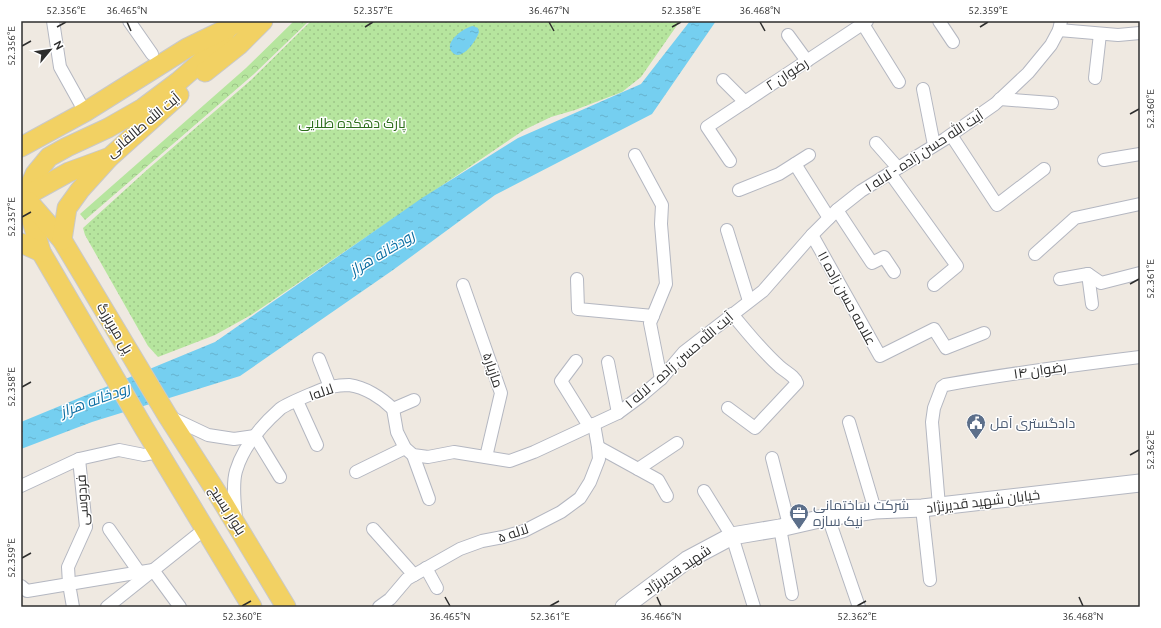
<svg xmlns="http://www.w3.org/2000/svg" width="1161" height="628" font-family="Ubuntu,Cairo,sans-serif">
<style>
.forest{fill:url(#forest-crowns)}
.park{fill:url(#park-dots)}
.water{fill:url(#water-ripples)}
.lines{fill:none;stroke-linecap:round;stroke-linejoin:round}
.street-casing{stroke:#b4b7c1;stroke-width:14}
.secondary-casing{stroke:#b4b7c1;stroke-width:19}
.primary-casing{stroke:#c9c9c9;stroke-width:21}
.street{stroke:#fff;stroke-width:12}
.secondary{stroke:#fff;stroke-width:17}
.primary{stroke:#f2d163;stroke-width:19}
.ticks{fill:none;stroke:#2e2e2e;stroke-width:1.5}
.labels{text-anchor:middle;stroke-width:3;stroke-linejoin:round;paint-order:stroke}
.street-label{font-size:14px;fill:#2e2e2e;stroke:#fff}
.park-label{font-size:14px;fill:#2c6e1b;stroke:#fff}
.service-label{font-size:14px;fill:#4e5e75;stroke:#fff;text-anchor:start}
.water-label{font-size:15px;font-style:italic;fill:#0d6fa3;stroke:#fff}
.neatline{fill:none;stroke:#2e2e2e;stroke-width:1.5}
.ticks-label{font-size:10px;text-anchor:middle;fill:#2e2e2e}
</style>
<defs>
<pattern id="forest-crowns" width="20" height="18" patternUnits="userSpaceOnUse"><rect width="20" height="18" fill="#b6e59e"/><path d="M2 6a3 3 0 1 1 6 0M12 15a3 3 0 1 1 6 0" fill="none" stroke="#9dc588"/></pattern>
<pattern id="park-dots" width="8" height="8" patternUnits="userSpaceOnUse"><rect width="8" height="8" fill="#b6e59e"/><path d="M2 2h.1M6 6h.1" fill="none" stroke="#9dc588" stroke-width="1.8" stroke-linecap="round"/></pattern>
<pattern id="water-ripples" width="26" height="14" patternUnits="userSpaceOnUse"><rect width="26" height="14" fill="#75cff0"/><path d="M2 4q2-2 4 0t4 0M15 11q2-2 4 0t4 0" fill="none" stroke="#66b2ce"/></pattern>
</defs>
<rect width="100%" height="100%" fill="#efe9e1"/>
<polygon class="forest" points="294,21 309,21 254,74 85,220 80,214 246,68"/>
<polygon class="park" points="311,21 680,21 641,77 622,92 575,110 551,117 524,130 251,315 215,335 158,357 148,346 85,235 83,228 148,169 251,80"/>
<g class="water">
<polygon points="690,21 716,21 652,114 495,195 393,270 240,376 92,422 21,449 21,422 215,342 422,198 518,138 641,84"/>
<path d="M473,26L478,28L479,32C477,40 461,63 452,52C443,42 465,27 473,26Z"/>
</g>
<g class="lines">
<defs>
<g id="street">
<polyline points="53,21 60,67 85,112"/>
<polyline points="129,21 152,54"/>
<polyline points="861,21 899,82"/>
<polyline points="939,21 953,42"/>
<polyline points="1059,30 1118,35 1140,33"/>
<polyline points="788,35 807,61"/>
<polyline points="1095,78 1100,34"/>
<polyline points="723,80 745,102"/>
<polyline points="923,89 934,145"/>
<polyline points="1000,99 1052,103"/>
<polyline points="951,135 997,205 1044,169"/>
<polyline points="876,143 898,168"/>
<polyline points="635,155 662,205 661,224 666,284 650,323 661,379"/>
<polyline points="1104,160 1140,154"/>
<polyline points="730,161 707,127 867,21"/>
<polyline points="795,164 829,218"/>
<polyline points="890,173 957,266 934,285"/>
<polyline points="739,190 779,174 809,155"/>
<polyline points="837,210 872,263 884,257 894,272"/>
<polyline points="727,230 749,301"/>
<polyline points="812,235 880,356 934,329 946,348 984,333"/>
<polyline points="1035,254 1075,218 1140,204"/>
<polyline points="1088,274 1092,304"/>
<polyline points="577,279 578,309 653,316"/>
<polyline points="1060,279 1088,274 1101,283 1140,273"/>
<polyline points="463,285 501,393 486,457"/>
<polyline points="319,359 330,387"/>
<polyline points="576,361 561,381 589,426"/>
<polyline points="608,362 618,413"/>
<polyline points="297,401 317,445"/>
<path d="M728,408L755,428L797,383C795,376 784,371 779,366C761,350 747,332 732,314"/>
<polyline points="393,409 397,432 405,448 413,455 428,457 454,452 510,461 534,452 618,413 641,396 661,379 684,352 763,291 812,235 837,210 861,191 945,139 995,104 1028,73 1051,45 1059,30 1061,21"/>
<polyline points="393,409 414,400"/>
<polyline points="170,417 208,435 234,439 255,436"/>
<polyline points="849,422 875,510"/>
<polyline points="255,436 280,477"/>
<polyline points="598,447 658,480 667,496"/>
<polyline points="413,455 429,499"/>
<polyline points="772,458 789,525"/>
<polyline points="638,469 677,443"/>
<polyline points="356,472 405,448"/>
<polyline points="21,486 79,459 119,450 144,455 158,452"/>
<polyline points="704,491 732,536 754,607"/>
<path d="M939,506L932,422L934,408L942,387L945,385C1010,373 1075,365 1140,357"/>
<polyline points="922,508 930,580"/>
<polyline points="828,517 859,607"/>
<path d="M236,519C235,505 232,485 236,471C243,447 262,425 280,409C284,405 324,388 330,387C335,386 343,385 349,385C365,387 382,398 393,409"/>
<polyline points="780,528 792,594"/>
<polyline points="109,529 139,572"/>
<polyline points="373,529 414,575"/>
<polyline points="426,568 437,588"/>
<polyline points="21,586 27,591 69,584 68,567 86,527 79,459"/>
<polyline points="73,607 69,584 153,570 180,607"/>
<polyline points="107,607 206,528"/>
<polyline points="379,607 390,599 407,579 460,549 482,541 503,537 524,531 561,512 580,498 590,482 599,459 598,447 594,424"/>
</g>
<polyline id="secondary" points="624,607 687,560 732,536 780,528 828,517 875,510 922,508 1140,483"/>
<g id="primary">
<polyline points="228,28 210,54 179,81 143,108 108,128 67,147 49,157 35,174 25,197 41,252 144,428 252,607"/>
<polyline points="205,72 239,45 263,21"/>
<polyline points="21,147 85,112 187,48 228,28 239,21"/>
<polyline points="22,198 69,172 110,157 179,95"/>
<polyline points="28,201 62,240 167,415 219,496 286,607"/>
<polyline points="62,240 67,208 80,190 108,159"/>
<polyline points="21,243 41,252"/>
</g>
</defs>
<use href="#street" class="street-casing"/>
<use href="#secondary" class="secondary-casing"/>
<use href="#primary" class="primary-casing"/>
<use href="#street" class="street"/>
<use href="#secondary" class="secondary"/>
<use href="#primary" class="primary"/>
</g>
<path class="ticks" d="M127,22L131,31M549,22L554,31M760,22L765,31M57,27L66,22M365,27L373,22M672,27L681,22M980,27L988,22M22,46L31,41M1130,114L1139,109M22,217L31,212M1130,284L1139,279M22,387L31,382M1130,455L1139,450M22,558L31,553M445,597L450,606M657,597L661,606M1079,597L1083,606M242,606L251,601M550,606L559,601M857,606L866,601"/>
<defs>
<symbol id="civic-pin" viewBox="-11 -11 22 30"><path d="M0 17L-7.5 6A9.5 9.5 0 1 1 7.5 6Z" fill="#5c6f8a" stroke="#fff"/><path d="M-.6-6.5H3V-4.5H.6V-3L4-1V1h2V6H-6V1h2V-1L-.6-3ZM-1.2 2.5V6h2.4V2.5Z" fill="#fff"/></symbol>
<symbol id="office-pin" viewBox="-11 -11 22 30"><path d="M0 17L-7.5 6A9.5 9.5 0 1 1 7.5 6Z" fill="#5c6f8a" stroke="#fff"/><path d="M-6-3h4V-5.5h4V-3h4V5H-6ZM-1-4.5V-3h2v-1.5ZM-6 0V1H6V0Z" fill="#fff"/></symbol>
</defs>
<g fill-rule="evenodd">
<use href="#civic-pin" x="965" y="412" width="22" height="30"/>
<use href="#office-pin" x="788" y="502" width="22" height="30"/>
</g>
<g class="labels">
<g class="street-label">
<text transform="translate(787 74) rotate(-33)" y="5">رضوان ۲</text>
<text transform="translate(143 125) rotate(-40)" y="5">آیت الله طالقانی</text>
<text transform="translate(924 151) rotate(-33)" y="5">آیت الله حسن زاده - لاله ۱</text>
<text transform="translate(847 298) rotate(61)" y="5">علامه حسن زاده ۱۱</text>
<text transform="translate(115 328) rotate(59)" y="5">پل میربزرگ</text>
<text transform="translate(679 360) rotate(-41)" y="5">آیت الله حسن زاده - لاله ۱</text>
<text transform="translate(493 370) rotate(71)" y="5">مازیار۵</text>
<text transform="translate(1040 370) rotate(-8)" y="5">رضوان ۱۴</text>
<text transform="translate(321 392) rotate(-19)" y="5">لاله۱</text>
<text transform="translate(82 500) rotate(-93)" y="5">فردوسی</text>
<text transform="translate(983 501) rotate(-7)" y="5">خيابان شهيد قديرنژاد</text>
<text transform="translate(228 510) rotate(58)" y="5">بلوار بسیج</text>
<text transform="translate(513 533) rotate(-18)" y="5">لاله ۵</text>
<text transform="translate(677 570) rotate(-34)" y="5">شهید قدیرنژاد</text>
</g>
<g class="park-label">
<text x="352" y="128">پارک دهکده طلایی</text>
</g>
<g class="service-label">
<text x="990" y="428">دادگستری آمل</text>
<text x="813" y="510">شرکت ساختمانی<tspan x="813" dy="16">نیک سازه</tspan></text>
</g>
<g class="water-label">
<text transform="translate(382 253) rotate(-31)" y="5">رودخانه هراز</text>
<text transform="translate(95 400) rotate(-20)" y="5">رودخانه هراز</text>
</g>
</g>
<rect width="1161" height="628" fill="none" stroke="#ffffff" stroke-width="44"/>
<g transform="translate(50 50) rotate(61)" stroke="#ffffff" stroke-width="3" paint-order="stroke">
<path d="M0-3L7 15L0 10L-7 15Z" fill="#2e2e2e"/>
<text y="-6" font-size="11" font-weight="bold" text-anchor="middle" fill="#2e2e2e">N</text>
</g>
<rect x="22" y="22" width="1117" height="584" class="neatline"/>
<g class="ticks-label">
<text x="66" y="14">52.356°E</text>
<text x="127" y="14">36.465°N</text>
<text x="373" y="14">52.357°E</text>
<text x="549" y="14">36.467°N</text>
<text x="681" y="14">52.358°E</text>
<text x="760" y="14">36.468°N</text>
<text x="988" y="14">52.359°E</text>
<text transform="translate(11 46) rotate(-90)" y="4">52.356°E</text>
<text transform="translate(1150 109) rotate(-90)" y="4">52.360°E</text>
<text transform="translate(11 217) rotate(-90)" y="4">52.357°E</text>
<text transform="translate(1150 279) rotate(-90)" y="4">52.361°E</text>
<text transform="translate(11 387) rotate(-90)" y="4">52.358°E</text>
<text transform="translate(1150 450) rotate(-90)" y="4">52.362°E</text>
<text transform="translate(11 558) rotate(-90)" y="4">52.359°E</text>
<text x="242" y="620">52.360°E</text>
<text x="450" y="620">36.465°N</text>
<text x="550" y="620">52.361°E</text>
<text x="661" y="620">36.466°N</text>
<text x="857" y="620">52.362°E</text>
<text x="1083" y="620">36.468°N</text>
</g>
</svg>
